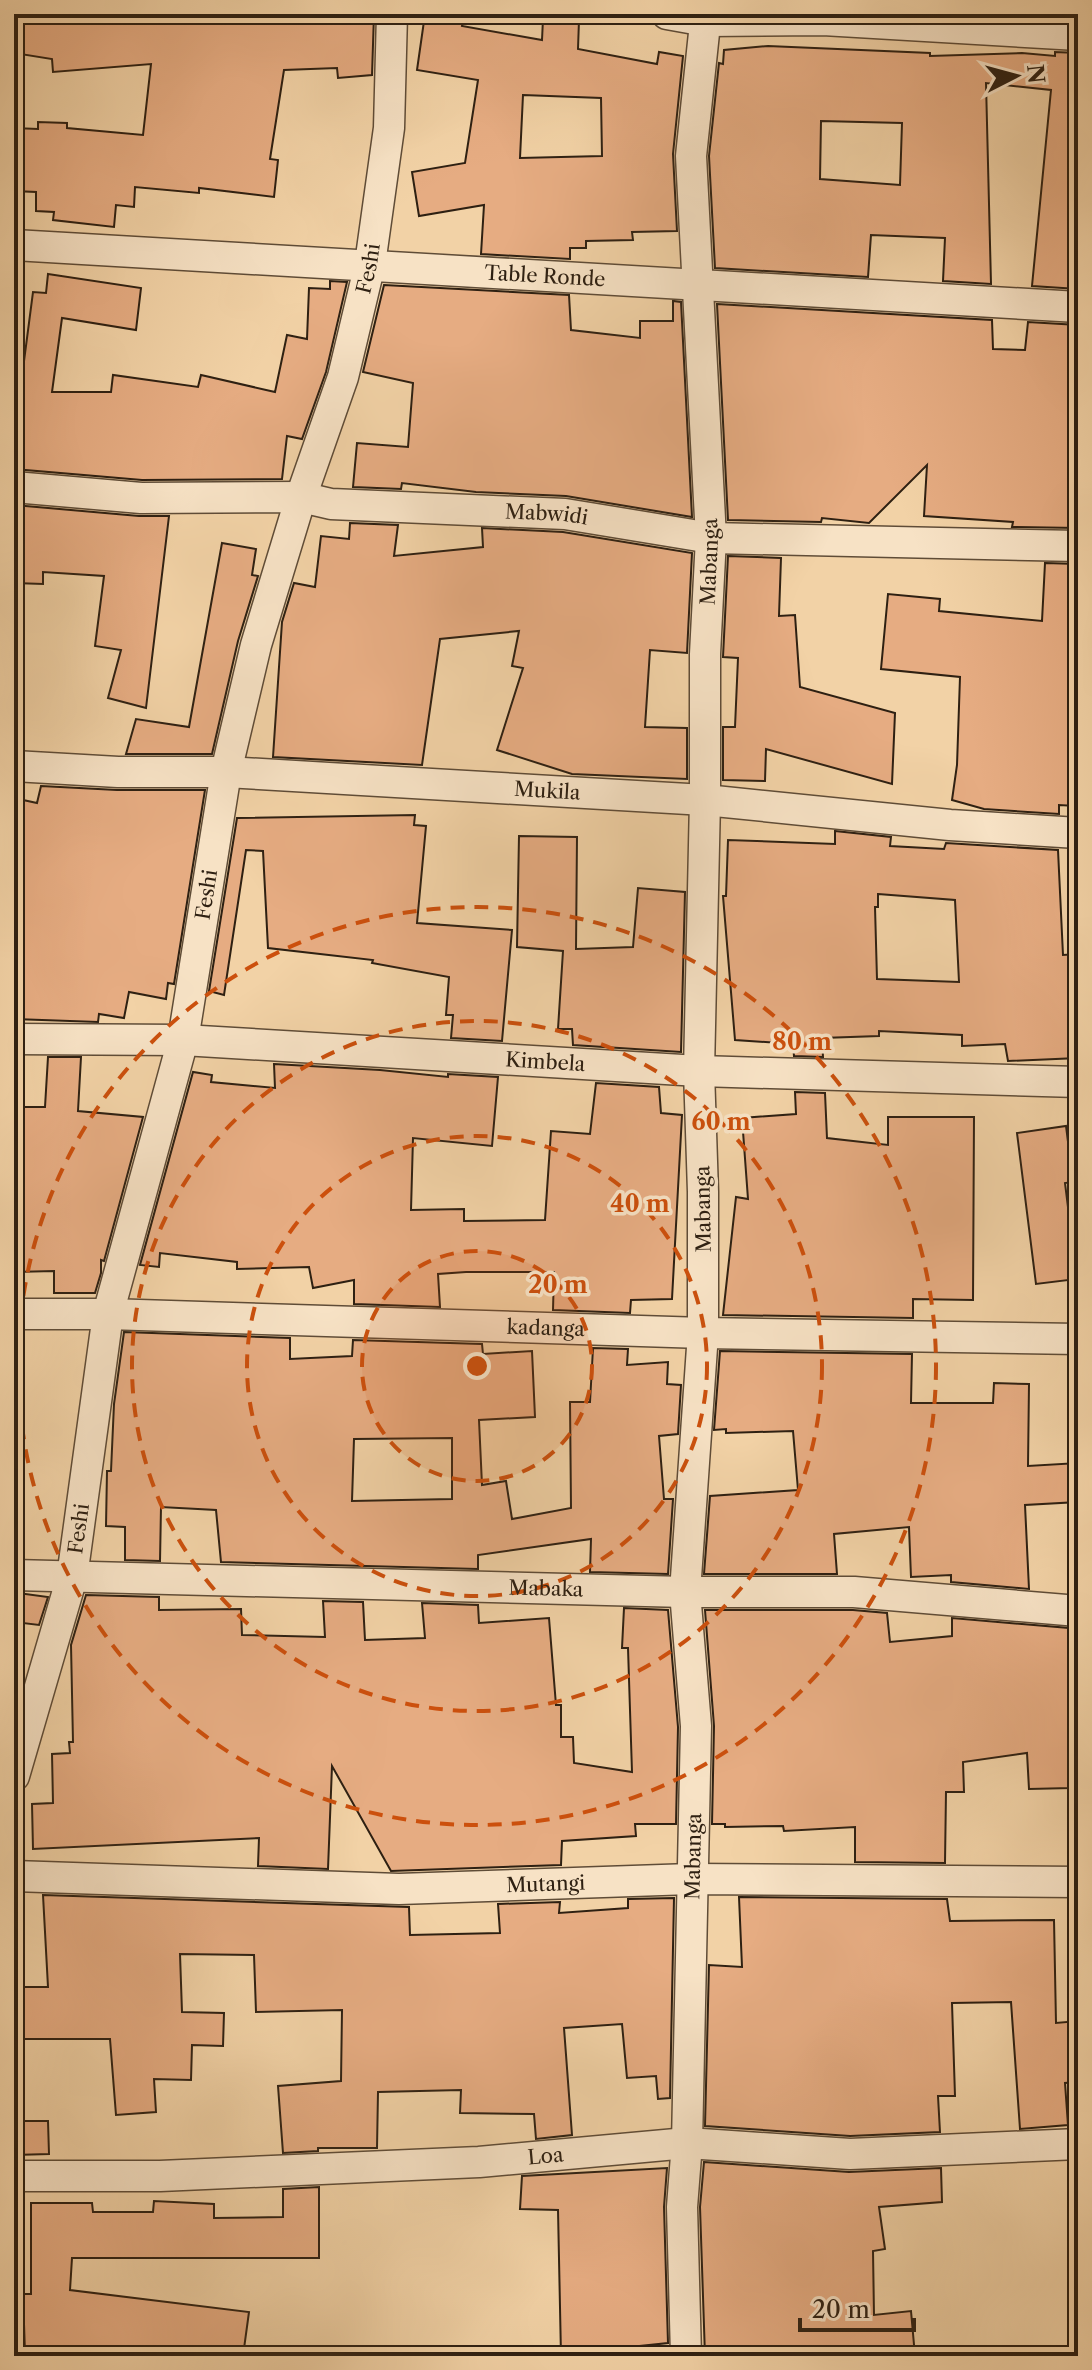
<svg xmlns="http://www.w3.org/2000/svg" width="1092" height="2370" font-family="'Libre Caslon Text',serif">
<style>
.building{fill:#e6ac82;stroke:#2e2012;stroke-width:2;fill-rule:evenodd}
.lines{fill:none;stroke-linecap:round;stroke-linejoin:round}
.street-casing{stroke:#5f4c37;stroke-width:33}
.street{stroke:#f7e2c5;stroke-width:30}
.ring{fill:none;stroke:#cc500d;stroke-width:4;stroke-dasharray:14 10}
.labels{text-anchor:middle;stroke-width:7;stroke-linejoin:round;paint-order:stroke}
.street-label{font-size:20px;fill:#2e2012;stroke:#f7e2c5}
.centre{fill:#cc500d;stroke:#f7e2c5;stroke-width:4}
.ring-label{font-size:24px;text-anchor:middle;font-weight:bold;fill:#cc500d;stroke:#f7e2c5;stroke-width:7;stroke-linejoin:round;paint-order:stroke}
</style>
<rect width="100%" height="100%" fill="#f2d2a6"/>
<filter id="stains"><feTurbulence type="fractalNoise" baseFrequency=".0025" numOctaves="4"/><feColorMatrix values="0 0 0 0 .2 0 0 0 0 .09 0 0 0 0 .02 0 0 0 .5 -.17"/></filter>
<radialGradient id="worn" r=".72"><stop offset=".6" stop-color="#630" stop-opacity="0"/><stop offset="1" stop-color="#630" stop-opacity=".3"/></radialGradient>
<g class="building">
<polygon points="14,14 206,14 206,22 271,23 270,14 374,14 372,75 338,78 337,68 284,70 270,159 278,160 274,197 199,188 199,193 135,187 134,207 116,205 114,227 53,220 54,212 36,211 36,192 14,191 14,128 38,129 38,122 67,123 67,128 143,135 151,64 53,72 52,59 14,53"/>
<path d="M425,14H464L462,26L542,40L543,19L579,20L578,49L657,64L659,52L683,56L673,154L677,231L632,232L633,240L586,241V248H570V259L481,254L484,205L419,216L412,172L465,163L478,80L417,70ZM523,95L601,98L602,156L520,158Z"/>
<path d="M768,46L930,53V56L1022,53L1055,56V52L1078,53V289L1032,286L1051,90L986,83L991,284L943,281L945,238L871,235L868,277L715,268L709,156L719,63L723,64L724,50ZM821,121L902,123L900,185L820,179Z"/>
<polygon points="48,274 141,288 136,330 62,318 52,392 111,392 113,375 198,387 201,375 275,392 287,335 307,339 309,288 330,289 330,281 347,282 326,372 302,439 287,436 282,479 142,480 14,469 18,407 33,292 46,293"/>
<polygon points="384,285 569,295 571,330 640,338 640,321 673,321 673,301 681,302 692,517 566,496 476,492 402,483 401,489 353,487 357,443 408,447 413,383 363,372"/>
<polygon points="717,304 992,320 993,349 1025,350 1028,322 1078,325 1078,528 1012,527 1013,522 924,516 927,465 869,523 822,518 821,522 728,520"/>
<polygon points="14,505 139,516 169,516 146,708 108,698 121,650 95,646 104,576 43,572 43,584 14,583"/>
<polygon points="350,523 398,525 394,556 483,547 482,528 563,532 692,553 687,653 650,650 645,727 687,728 687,779 572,774 497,750 523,668 512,666 519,631 440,639 422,765 273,757 282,622 294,583 315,587 321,536 349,539"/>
<polygon points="222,543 256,549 252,575 258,576 238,641 212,754 126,754 136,719 189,727"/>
<polygon points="728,556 781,558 779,616 795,615 800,687 895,713 892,784 766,749 765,781 723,780 723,727 735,727 738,658 723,657"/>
<polygon points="1045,563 1078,564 1074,713 1078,714 1076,806 1059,805 1059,814 984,809 952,800 957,765 960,677 881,669 888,594 940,599 939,611 1042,621"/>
<polygon points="41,786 117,790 205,790 174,984 168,983 166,999 129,992 124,1018 99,1014 98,1022 14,1019 14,798 37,803"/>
<polygon points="415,815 414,825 426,826 417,923 512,930 502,1041 451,1038 453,1015 446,1015 449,977 372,963 373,960 268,948 263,851 246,850 224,995 209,991 237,818"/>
<path d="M835,831L891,837L890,846L944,849L946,843L1058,850L1063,955L1078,954V1058L1008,1061L1005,1044L962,1046V1035L879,1031V1036L822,1038L823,1057L794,1056L793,1044L735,1040L723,896H726L728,840L835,844ZM878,894L955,900L959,982L877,979L875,907H878Z"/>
<polygon points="519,836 577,837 576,949 633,947 638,888 685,892 681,1052 573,1045 572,1029 558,1029 563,951 517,947"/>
<polygon points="48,1057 81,1057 78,1111 143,1117 104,1261 101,1260 101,1273 95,1293 54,1293 54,1271 14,1272 14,1107 45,1107"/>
<polygon points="274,1064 380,1070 448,1077 448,1074 498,1077 492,1146 413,1138 411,1210 464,1209 464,1221 545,1220 551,1131 590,1134 596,1083 659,1087 661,1113 682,1115 672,1299 631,1300 630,1313 553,1310 554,1272 466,1272 438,1274 440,1307 354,1304 354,1280 313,1288 309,1267 237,1269 237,1262 160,1253 159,1267 140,1265 193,1072 212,1075 211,1082 275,1088"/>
<polygon points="795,1092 825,1093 827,1138 888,1145 888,1117 974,1117 973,1300 913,1299 913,1318 723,1315 736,1197 748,1199 742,1118 796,1114"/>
<polygon points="1066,1126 1073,1182 1065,1183 1077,1279 1036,1284 1017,1133"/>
<path d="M124,1332L290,1338V1359L352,1356L353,1340L482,1344L483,1354L532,1351L535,1417L479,1420L482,1485L506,1481L512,1519L571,1508L570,1402H590L593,1348L628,1349L627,1365L668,1362L667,1384L681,1385L678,1434L659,1436L664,1499H673L668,1574L590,1572L591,1539L478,1555V1569L221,1562L216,1510L161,1507L160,1561L125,1560V1527L106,1526L107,1471H111L114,1404ZM452,1438V1499L352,1501L354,1439Z"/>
<polygon points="720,1351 912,1354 911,1403 993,1403 994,1383 1029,1384 1028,1466 1078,1463 1078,1502 1025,1505 1029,1589 951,1582 951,1575 911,1577 909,1527 834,1534 837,1574 704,1574 710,1496 798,1490 793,1431 726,1433 726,1429 714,1430"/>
<polygon points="18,1593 48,1597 39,1625 14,1622"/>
<polygon points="86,1595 159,1597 159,1610 241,1609 242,1635 325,1637 323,1601 363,1602 365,1640 425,1638 422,1603 478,1605 479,1623 549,1618 556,1705 561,1705 561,1737 573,1737 574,1763 632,1772 628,1648 622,1648 624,1608 668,1610 678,1727 676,1824 635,1824 636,1836 562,1841 561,1865 391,1871 332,1766 328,1869 258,1866 259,1838 33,1849 32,1804 53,1803 52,1754 70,1753 69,1742 73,1742 71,1645"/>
<polygon points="705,1610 853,1610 887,1613 890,1642 952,1636 952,1618 1069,1628 1070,1712 1078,1711 1078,1781 1071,1781 1071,1788 1029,1789 1027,1753 963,1762 964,1792 946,1792 945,1863 855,1862 855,1827 784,1831 783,1826 725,1827 725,1824 712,1824 714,1726"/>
<polygon points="43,1895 409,1907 410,1935 500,1933 498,1904 560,1902 559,1913 628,1908 628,1899 674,1898 670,2098 658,2099 656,2076 627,2078 622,2024 564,2028 572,2135 536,2139 534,2114 460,2113 461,2090 378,2092 377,2148 318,2148 318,2151 283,2153 278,2086 341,2081 342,2010 256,2012 254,1955 180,1954 182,2012 224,2013 223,2046 192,2045 191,2080 154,2079 156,2112 116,2115 110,2039 14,2039 14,1987 48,1987"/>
<polygon points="739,1897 947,1899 950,1921 1054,1920 1056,2023 1078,2021 1078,2082 1065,2083 1068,2125 1020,2129 1011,2002 952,2003 955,2096 938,2096 940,2132 850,2136 705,2126 709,1965 742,1967"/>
<polygon points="14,2121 48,2121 49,2154 14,2155"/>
<polygon points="704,2162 849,2172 941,2168 942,2202 879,2207 885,2249 873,2251 874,2315 911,2311 915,2356 705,2356 700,2207"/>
<polygon points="667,2168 664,2207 668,2343 602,2350 602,2356 561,2356 558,2210 520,2209 522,2176"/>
<polygon points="319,2187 319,2258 72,2258 70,2290 249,2312 243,2356 95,2356 94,2352 25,2354 23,2294 31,2294 31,2203 92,2203 93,2212 153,2212 154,2201 214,2204 214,2218 283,2217 283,2189"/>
</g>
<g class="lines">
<defs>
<g id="street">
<polyline points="667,14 706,21 823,20 1078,35"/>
<path id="s1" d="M14,245L1078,307"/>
<path id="s2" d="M14,487L141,498L301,497L331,504L565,514L711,538L1078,546"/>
<path id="s3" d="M14,766L118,772H226L705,800L950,825L1078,833"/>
<path id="s4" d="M14,1039L183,1040L699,1071L1078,1082"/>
<path id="s5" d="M14,1314H108L703,1333L1078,1339"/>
<path id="s6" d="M14,1575L685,1592H854L1078,1611"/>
<path id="s7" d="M14,1776L72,1577L108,1314L183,1040L226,772L256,645L301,497L343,377L370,264L389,128L392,14"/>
<path id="s8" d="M14,1876L399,1889L691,1879L1078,1882"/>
<path id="s9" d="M14,2176H160L479,2162L687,2143L850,2154L1078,2144"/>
<path id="s10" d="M686,2356L682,2207L687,2143L696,1726L685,1592L703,1333V1192L699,1071L705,800V654L711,538L691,156L706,14"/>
</g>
</defs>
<use href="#street" class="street-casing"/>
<use href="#street" class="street"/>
</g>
<circle cx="477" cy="1366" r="115" fill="#cc500d" fill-opacity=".12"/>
<g class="ring">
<circle cx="477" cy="1366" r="115"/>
<circle cx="477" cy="1366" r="230"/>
<circle cx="477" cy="1366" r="345"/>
<circle cx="477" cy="1366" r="459"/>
</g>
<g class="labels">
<g class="street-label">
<text dy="7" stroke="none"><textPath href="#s7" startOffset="1552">Feshi</textPath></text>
<text dy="7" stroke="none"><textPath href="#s1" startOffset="532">Table Ronde</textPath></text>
<text dy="7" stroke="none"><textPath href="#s2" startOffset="534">Mabwidi</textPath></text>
<text dy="7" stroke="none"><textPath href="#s10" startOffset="1796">Mabanga</textPath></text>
<text dy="7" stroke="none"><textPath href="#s3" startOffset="534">Mukila</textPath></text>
<text dy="7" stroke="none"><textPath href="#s7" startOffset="904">Feshi</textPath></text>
<text dy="7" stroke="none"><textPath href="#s4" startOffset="532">Kimbela</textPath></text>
<text transform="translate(703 1209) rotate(-91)" y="7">Mabanga</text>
<text dy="7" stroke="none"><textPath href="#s5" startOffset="532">kadanga</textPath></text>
<text dy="7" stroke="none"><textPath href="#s7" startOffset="256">Feshi</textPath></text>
<text dy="7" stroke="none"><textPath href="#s6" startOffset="532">Mabaka</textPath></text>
<text dy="7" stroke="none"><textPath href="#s10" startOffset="500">Mabanga</textPath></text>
<text dy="7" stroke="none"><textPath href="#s8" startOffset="532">Mutangi</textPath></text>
<text dy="7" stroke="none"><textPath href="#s9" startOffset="532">Loa</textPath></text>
</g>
</g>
<circle cx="477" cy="1366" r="12" class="centre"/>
<g class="ring-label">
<text x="802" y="1050">80 m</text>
<text x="721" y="1130">60 m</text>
<text x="640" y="1212">40 m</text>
<text x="558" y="1293">20 m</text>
</g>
<rect width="1092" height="2370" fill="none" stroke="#f2d2a6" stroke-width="48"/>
<rect x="16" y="16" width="1060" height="2338" fill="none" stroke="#2e2012" stroke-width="4"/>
<rect x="24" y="24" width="1044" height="2322" fill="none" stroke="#2e2012" stroke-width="2"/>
<g transform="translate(1016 76) rotate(84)" stroke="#f7e2c5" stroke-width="6" paint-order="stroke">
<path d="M0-6L14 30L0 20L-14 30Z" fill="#2e2012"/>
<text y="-12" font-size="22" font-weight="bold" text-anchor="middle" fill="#2e2012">N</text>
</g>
<path d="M800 2318v12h114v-12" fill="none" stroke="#2e2012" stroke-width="4"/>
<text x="812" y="2318" font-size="24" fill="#2e2012" stroke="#f7e2c5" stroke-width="6" paint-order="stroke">20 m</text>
<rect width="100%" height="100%" filter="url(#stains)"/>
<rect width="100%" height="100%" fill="url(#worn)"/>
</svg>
